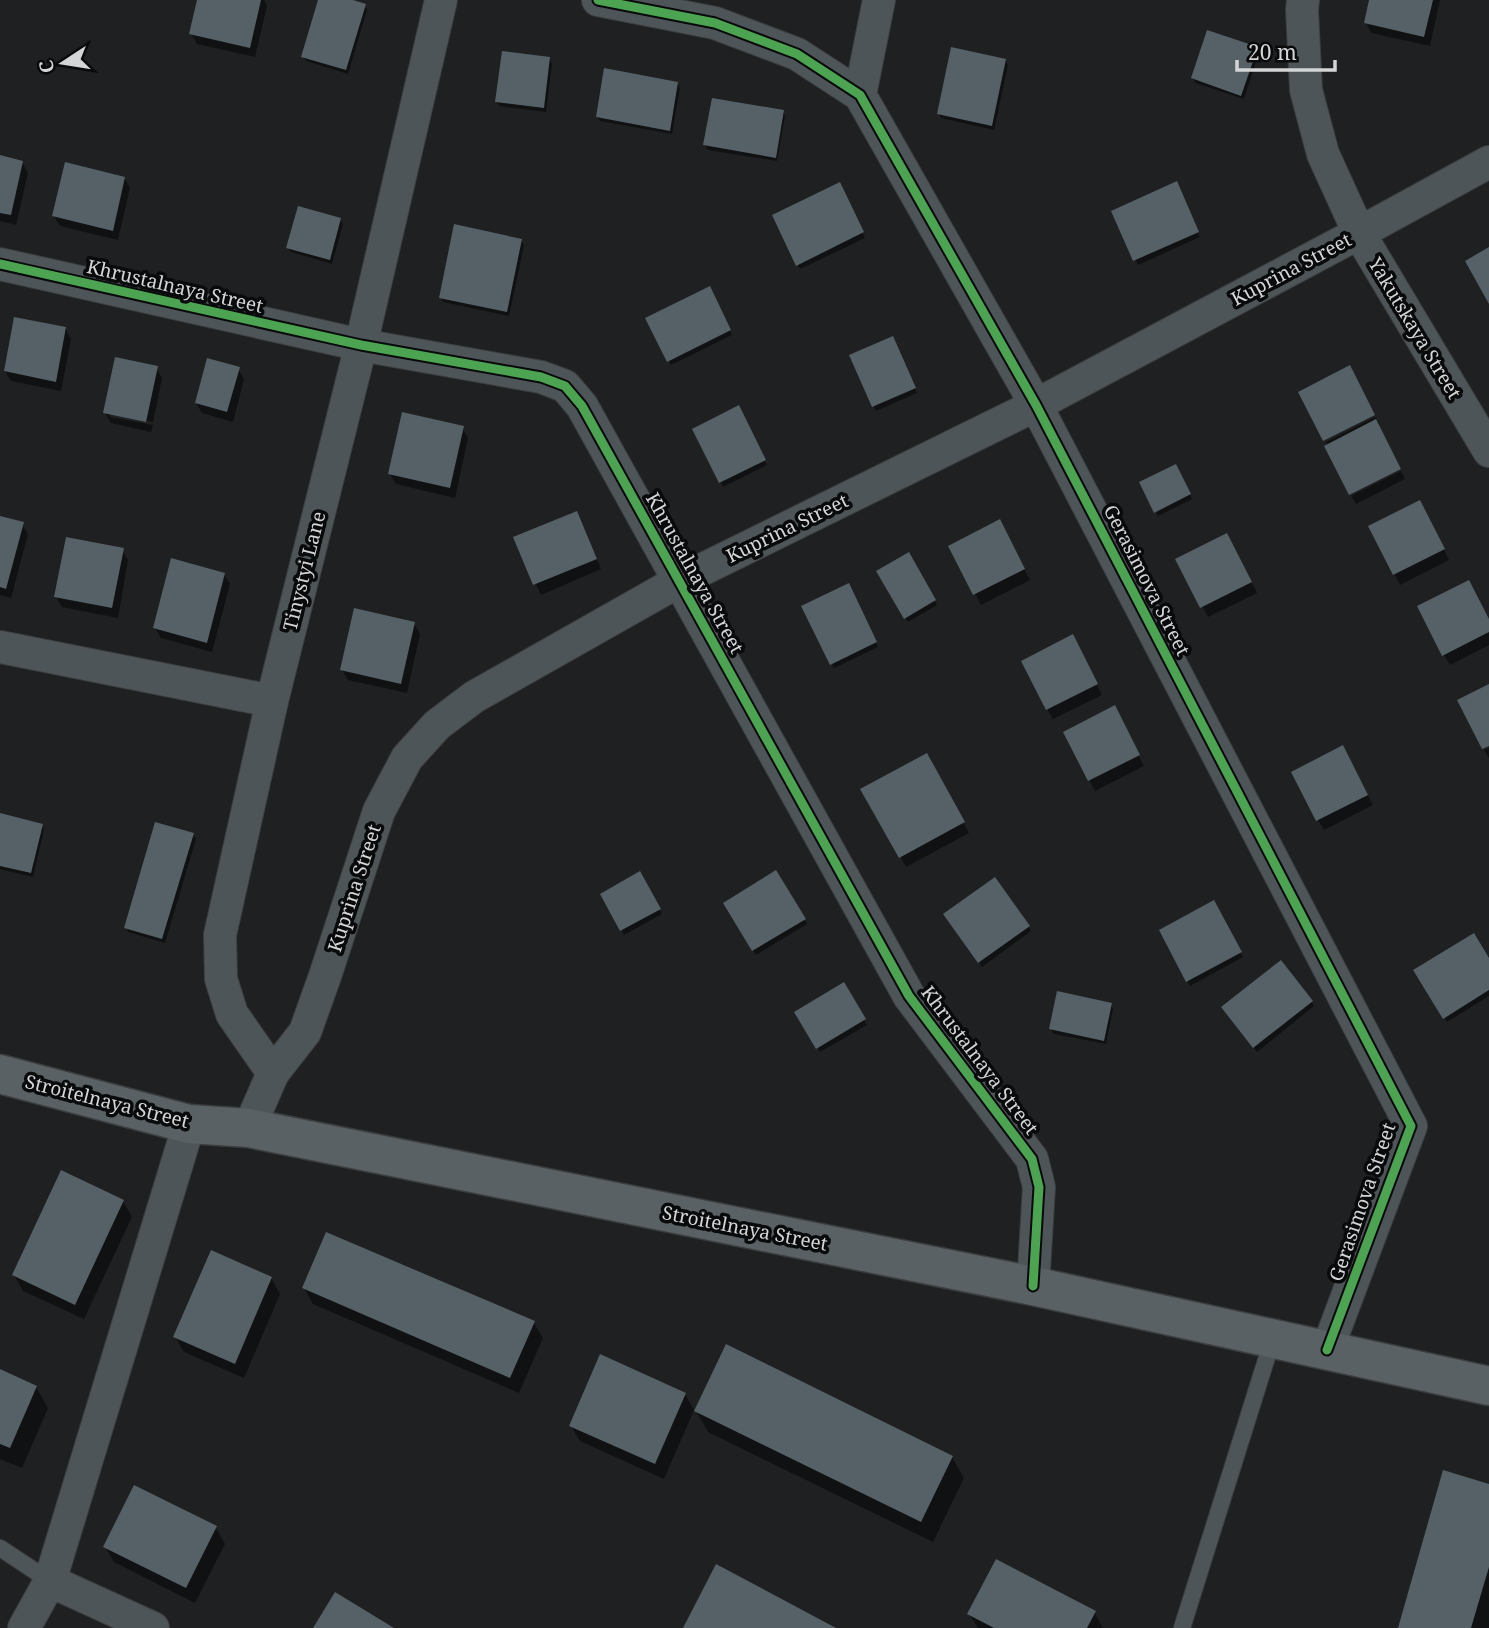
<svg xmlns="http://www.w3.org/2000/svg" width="1489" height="1628" font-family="'Noto Serif',serif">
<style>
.shadow{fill:#0007}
.building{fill:#566167}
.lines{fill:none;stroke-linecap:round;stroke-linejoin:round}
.service-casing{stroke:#3c3d3e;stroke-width:18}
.minor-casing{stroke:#3c3d3e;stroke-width:34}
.secondary-casing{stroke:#3c3d3e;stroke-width:41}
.service{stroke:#4e5558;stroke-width:16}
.minor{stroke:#4e5558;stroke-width:32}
.secondary{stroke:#596165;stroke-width:38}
.cycleway-casing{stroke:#090a0b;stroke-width:13}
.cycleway{stroke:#4ca352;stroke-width:9}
.labels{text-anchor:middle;stroke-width:7;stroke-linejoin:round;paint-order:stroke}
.street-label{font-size:19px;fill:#d3d5d7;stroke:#090a0b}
</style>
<rect width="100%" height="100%" fill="#1e2022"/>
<g class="shadow">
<polygon points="199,0 264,0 267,6 255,57 197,44 191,33"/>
<polygon points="320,0 347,0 364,5 367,10 348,74 306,61 303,56"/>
<polygon points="1370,0 1440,0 1430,46 1371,33 1366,22"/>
<polygon points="1257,48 1259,53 1244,99 1195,83 1193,78"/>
<polygon points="549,59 552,64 546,112 499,106 497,102"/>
<polygon points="1005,60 1008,65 994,130 941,118 939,114"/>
<polygon points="677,83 680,88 672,134 600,121 597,117"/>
<polygon points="783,112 785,116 777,161 708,150 705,145"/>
<polygon points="0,157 22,162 28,173 16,225 0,221"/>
<polygon points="124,178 130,188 118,240 60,226 54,216"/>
<polygon points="839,185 865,238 800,269 774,216"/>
<polygon points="1179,188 1200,237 1138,265 1113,212"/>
<polygon points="340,220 343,224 332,264 291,252 288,248"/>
<polygon points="521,240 524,245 509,316 443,302 441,297"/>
<polygon points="709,288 732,335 671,365 647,319"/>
<polygon points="65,328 71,339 61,391 11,381 5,371"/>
<polygon points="895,343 917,393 876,411 852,356"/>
<polygon points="156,367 162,378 153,422 110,413 110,417 153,425 151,432 111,423 105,413"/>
<polygon points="238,369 244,379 233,422 202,413 196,403"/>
<polygon points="738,407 767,465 723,487 694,430"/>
<polygon points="1375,417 1380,425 1328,445 1326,442"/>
<polygon points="462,427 468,438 455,498 396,484 390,474"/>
<polygon points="1176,466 1192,499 1158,516 1141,483"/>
<polygon points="1401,471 1405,479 1356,504 1351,496"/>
<polygon points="1425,512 1449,560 1400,585 1371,527"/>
<polygon points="0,518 22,524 28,534 11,598 0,595"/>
<polygon points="582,523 601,569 541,595 515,538"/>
<polygon points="1005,532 1030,580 981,605 950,546"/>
<polygon points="1233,545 1257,593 1208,617 1178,560"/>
<polygon points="122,550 128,560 118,618 62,607 56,597"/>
<polygon points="908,555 937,605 908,622 879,572"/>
<polygon points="224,574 230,584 212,652 161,638 155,628"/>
<polygon points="848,585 878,647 834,668 804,607"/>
<polygon points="1489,621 1489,645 1450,665 1444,655"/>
<polygon points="414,623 420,634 407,693 348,680 342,670"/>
<polygon points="1078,647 1102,695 1053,719 1047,709"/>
<polygon points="1120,718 1144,766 1095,791 1065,732"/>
<polygon points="1489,748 1489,758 1484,750"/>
<polygon points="926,755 969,833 906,867 863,789"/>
<polygon points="1348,758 1373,805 1324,830 1318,820"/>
<polygon points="0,815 42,825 44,830 33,877 0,869"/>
<polygon points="193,835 196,839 165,943 128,932 126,927"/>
<polygon points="776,873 807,924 756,955 725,904"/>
<polygon points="639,874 662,914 624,935 602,895"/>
<polygon points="1214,902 1243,957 1190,986 1161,931"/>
<polygon points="948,919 1029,927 1031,931 982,967"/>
<polygon points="1489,962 1489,996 1447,1022 1416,971"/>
<polygon points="844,985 867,1025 820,1052 797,1013"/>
<polygon points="1312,1002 1314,1006 1257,1052 1226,1012"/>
<polygon points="1111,1004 1113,1009 1106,1044 1054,1034 1051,1029"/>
<polygon points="123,1201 132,1217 84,1319 23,1291 14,1275"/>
<polygon points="271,1278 280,1294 244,1378 184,1352 175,1337"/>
<polygon points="304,1288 534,1323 543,1338 519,1393 313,1304"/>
<polygon points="0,1371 36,1387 48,1408 22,1468 0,1459"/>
<polygon points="685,1394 694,1410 664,1479 580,1441 571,1426"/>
<polygon points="696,1411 952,1457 964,1478 933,1542 708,1432"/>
<polygon points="1489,1485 1489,1628 1400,1628"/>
<polygon points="216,1528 225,1544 195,1603 114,1562 105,1547"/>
<polygon points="1094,1612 1103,1628 978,1628 969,1614"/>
</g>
<g class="building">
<polygon points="197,0 261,0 250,48 189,34"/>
<polygon points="318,0 353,0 366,4 346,70 301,57"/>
<polygon points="1369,0 1433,0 1424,37 1364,23"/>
<polygon points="1207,30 1258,47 1241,96 1191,78"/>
<polygon points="951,47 1006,59 992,126 937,114"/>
<polygon points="502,51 550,57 544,108 495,102"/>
<polygon points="604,68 678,82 670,131 596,117"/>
<polygon points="712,98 784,110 776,158 703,145"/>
<polygon points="0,155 23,161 11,215 0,213"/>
<polygon points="65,162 125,177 113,231 52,216"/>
<polygon points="1177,181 1199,232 1133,261 1111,211"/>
<polygon points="840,182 864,232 796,266 772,215"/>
<polygon points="298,206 341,218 330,260 286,248"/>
<polygon points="454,224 522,239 507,312 439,298"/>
<polygon points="1489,247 1489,304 1465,261"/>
<polygon points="710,286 731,330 667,362 645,318"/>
<polygon points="14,317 66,327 56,382 4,371"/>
<polygon points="893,336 916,388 872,407 849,355"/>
<polygon points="115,357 158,366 146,422 103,413"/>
<polygon points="207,358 240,367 227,412 195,403"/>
<polygon points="1350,365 1375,415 1323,441 1298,392"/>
<polygon points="739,405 766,460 719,483 692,429"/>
<polygon points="402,412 464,426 450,488 388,474"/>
<polygon points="1376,419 1401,469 1349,495 1324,446"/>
<polygon points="1176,464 1191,494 1154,513 1139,482"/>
<polygon points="1420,500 1445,549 1393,575 1368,526"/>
<polygon points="577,511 597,559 533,585 513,537"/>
<polygon points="0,516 24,522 6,589 0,587"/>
<polygon points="1000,519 1025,569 973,595 948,546"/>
<polygon points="1227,533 1252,582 1200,608 1175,559"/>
<polygon points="66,537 124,548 112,608 54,597"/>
<polygon points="909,552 936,600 904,619 876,571"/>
<polygon points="171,558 225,573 207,643 153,628"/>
<polygon points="1469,580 1489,619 1489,632 1442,656 1417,606"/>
<polygon points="849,583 877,642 830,665 801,606"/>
<polygon points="354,608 415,622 401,684 340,670"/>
<polygon points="1073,634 1098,684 1046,710 1021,661"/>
<polygon points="1489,684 1489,746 1482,749 1457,700"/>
<polygon points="1115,705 1140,755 1088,781 1063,732"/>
<polygon points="1343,745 1368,795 1316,821 1291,772"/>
<polygon points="927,753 965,822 899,858 860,789"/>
<polygon points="0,813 43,824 31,873 0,866"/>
<polygon points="155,822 194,833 162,939 124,928"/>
<polygon points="776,870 806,919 752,951 723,903"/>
<polygon points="640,871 661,909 620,931 600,894"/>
<polygon points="995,877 1030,926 978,963 943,914"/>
<polygon points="1214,900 1242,952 1186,982 1159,930"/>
<polygon points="1474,933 1489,958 1489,990 1443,1019 1413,970"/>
<polygon points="1281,960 1313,1001 1253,1048 1221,1007"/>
<polygon points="844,982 866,1019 816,1049 794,1012"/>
<polygon points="1057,991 1112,1003 1104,1041 1049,1029"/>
<polygon points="61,1170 124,1200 75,1305 12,1275"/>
<polygon points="326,1232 535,1321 510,1378 302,1288"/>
<polygon points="211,1250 272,1277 235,1364 173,1337"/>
<polygon points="726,1344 953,1456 921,1522 694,1411"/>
<polygon points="600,1354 686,1393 655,1464 569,1426"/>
<polygon points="0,1369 37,1386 10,1448 0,1444"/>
<polygon points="1443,1470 1489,1484 1489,1567 1471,1628 1398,1628"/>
<polygon points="134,1485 217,1526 186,1588 103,1547"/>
<polygon points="996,1559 1096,1611 1087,1628 994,1628 967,1614"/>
<polygon points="716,1564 836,1628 683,1628"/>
<polygon points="335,1592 394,1628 313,1628"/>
</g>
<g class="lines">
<defs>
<g id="service">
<polyline points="0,1548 50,1581"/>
<polyline points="1182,1628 1273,1338"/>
</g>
<g id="minor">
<polyline points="598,0 715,23 797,54 860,95 1036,405 1411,1126 1327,1350"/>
<polyline points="1303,0 1302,10 1306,90 1323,154 1359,233 1489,451"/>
<polyline points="860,95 879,0"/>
<polyline points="0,264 361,345 541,377 565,386 582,406 909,996 1032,1159 1039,1187 1033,1286"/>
<polyline points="0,647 272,701"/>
<polyline points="273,1073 305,1032 325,976 379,811 407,758 437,725 474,697 679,581 1036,405 1359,233 1489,162"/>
<polyline points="249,1128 273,1073 232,1014 221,979 220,935 272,701 361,345 441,0"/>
<polyline points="50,1581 153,1628"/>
<polyline points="24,1628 50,1581 189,1124"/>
</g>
<polyline id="secondary" points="0,1074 189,1124 249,1128 1033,1286 1489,1386"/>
</defs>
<use href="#service" class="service-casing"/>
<use href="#minor" class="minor-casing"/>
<use href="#secondary" class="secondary-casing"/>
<use href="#service" class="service"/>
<use href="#minor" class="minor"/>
<use href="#secondary" class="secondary"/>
<defs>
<g id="cycleway">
<polyline points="598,0 715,23 797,54 860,95 1036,405 1411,1126 1327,1350"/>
<polyline points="0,264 361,345 541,377 565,386 582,406 909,996 1032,1159 1039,1187 1033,1286"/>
</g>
</defs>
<use href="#cycleway" class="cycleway-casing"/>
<use href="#cycleway" class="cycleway"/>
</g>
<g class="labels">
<g class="street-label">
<text transform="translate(1291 269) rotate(-28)" y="7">Kuprina Street</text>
<text transform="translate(175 286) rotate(13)" y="7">Khrustalnaya Street</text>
<text transform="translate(1415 328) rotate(59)" y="7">Yakutskaya Street</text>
<text transform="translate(787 528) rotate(-26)" y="7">Kuprina Street</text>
<text transform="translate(304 571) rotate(-76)" y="7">Tinystyi Lane</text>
<text transform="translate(695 573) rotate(61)" y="7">Khrustalnaya Street</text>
<text transform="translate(1147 580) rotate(63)" y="7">Gerasimova Street</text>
<text transform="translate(354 888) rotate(-72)" y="7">Kuprina Street</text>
<text transform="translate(980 1060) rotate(53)" y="7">Khrustalnaya Street</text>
<text transform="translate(107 1101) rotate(14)" y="7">Stroitelnaya Street</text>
<text transform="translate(1362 1202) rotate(-71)" y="7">Gerasimova Street</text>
<text transform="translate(745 1228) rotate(11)" y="7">Stroitelnaya Street</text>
</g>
</g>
<g transform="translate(63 63) rotate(258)" stroke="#090a0b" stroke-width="5" paint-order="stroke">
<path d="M0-5L12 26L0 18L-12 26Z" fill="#d3d5d7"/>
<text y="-10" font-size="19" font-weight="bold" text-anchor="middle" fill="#d3d5d7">С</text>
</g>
<path d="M1237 60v10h98v-10" fill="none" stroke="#d3d5d7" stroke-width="3.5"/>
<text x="1248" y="60" font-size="21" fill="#d3d5d7" stroke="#090a0b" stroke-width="5" paint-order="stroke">20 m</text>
</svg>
